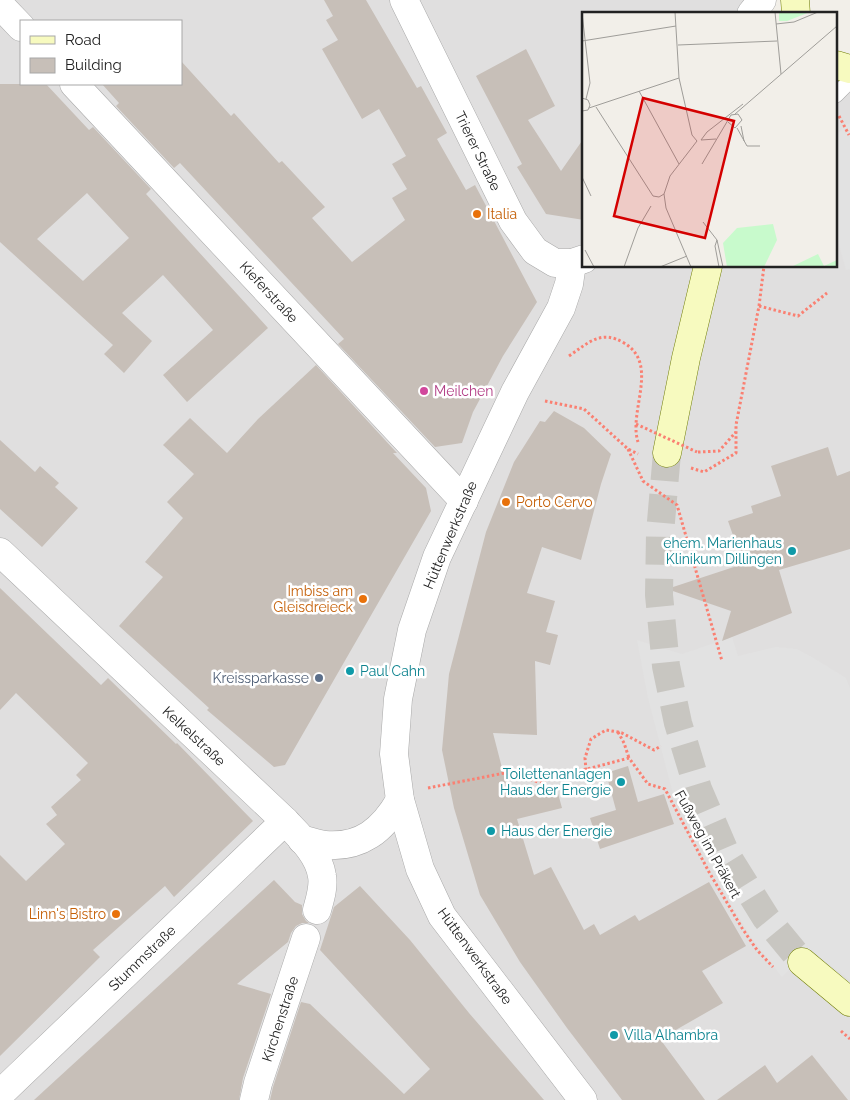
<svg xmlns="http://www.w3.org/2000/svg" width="850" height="1100" font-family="Raleway,sans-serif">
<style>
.residential{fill:#e0dfdf;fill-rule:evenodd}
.parking{fill:#e2e2e2}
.building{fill:#c7bfb8;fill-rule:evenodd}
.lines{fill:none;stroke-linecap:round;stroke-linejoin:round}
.secondary-tunnel{stroke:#c8c6c1;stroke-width:28;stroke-dasharray:28 14;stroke-linecap:butt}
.lane-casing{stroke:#a9a9a9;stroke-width:16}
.street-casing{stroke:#a9a9a9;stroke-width:29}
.secondary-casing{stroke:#707d05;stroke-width:29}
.path{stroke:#fa8072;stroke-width:3;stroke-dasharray:2.5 2.5;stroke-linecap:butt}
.lane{stroke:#fff;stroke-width:15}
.street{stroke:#fff;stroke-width:28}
.secondary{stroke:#f7fabf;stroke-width:28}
.path-bridge{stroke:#fa8072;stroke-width:3;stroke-dasharray:2.5 2.5;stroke-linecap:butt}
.food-dot{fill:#e8710a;stroke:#fff;stroke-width:2}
.hotel-dot{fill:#d1479c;stroke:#fff;stroke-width:2}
.culture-dot{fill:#0f9aa8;stroke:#fff;stroke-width:2}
.service-dot{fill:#5c6f8a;stroke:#fff;stroke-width:2}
.labels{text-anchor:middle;stroke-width:5;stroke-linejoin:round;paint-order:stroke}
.street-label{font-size:14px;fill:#222;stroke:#fff}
.food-label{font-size:14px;fill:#c56008;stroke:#fff;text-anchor:start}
.hotel-label{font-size:14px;fill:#b23c85;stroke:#fff;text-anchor:start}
.culture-label{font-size:14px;fill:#0d838f;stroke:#fff;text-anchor:start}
.service-label{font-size:14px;fill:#4e5e75;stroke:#fff;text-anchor:end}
.inset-road{fill:none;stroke:#9f9d99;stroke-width:1}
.view{fill:#d40000;fill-opacity:0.15;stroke:#d40000;stroke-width:2.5}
.inset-edge{fill:none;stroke:#222;stroke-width:2.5}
</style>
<rect width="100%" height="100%" fill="#f2efe9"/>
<path class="residential" d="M0,0H755L754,3L769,14H584V266H836V62L850,72V1100H0ZM21,21H181V84H21Z"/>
<g class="parking">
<polygon points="850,123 850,269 846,270 836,234 836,137 845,125"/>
<polygon points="732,637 738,656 776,647 797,649 812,657 846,678 850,688 850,980 809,950 782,977 750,936 719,884 672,790 648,698 637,640 682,654"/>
</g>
<g class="building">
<polygon points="324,0 366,0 417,88 421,86 447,133 437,139 466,190 475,185 537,302 503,356 473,412 462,443 435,447 338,344 344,339 180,163 174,168 116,106 119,103 102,84 181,84 181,61 231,116 234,113 279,163 282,161 325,207 312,218 352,262 405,220 392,198 407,189 392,164 406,156 379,109 362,119 322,49 338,40 326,20 333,16"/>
<polygon points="526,49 555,106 528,120 561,171 584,138 584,220 546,214 517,167 522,164 476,76"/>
<path d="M0,84H46L89,130L93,127L151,189L146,194L268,328L187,402L163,375L213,330L163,275L122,313L152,341L124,373L104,354L113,345L0,242ZM87,193L129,238L83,281L37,239Z"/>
<polygon points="316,365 397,453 393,453 426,488 431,511 285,765 274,767 207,710 209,708 119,626 163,577 145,562 183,518 167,502 194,474 163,445 190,418 227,453 258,419"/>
<polygon points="554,411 584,428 611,454 601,484 581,560 542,547 527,593 555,601 546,632 558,635 550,665 535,661 537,735 493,733 509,795 556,786 562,808 517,819 534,875 551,867 584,930 594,924 600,935 635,915 639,921 709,882 746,946 702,971 723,1003 660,1039 705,1100 622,1100 567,1028 520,962 480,895 454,808 442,750 449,674 486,532 514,462 540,421 545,422"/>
<polygon points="0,440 35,472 40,466 59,483 55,487 78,508 42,547 0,509"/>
<polygon points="828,447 837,476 850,471 850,549 779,570 792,613 722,641 731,611 667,589 743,564 728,521 753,513 751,506 781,496 771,466"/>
<polygon points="0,588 101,685 108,678 176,744 177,743 253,821 174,897 165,886 93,950 100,957 0,1056 0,855 26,881 65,844 46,824 57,815 51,807 81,780 76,775 88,763 16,693 0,710"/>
<polygon points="628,766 638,802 664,794 674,824 600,849 590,818 616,810 606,773"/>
<polygon points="274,880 295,902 302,905 302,914 306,921 309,923 302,923 296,926 291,933 288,942 237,984 271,994 243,1078 239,1100 34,1100"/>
<polygon points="360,886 410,940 469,1013 544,1100 270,1100 273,1087 301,1002 310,1004 404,1094 430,1069 320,950 334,907"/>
<polygon points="812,1055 848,1100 717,1100 765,1065 777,1083"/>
</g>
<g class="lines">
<polyline class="secondary-tunnel" points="667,453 660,533 659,595 666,666 678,723 698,789 726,854 766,918 802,962"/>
<defs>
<polyline id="lane" points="836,95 850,81"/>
<g id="street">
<polyline points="404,0 513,221 535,251 555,263 572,263 584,259"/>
<polyline points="0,5 21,27"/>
<polyline points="751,14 762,0"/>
<polyline points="74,84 464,501"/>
<polyline points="572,263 569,284 561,308 515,392 437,557 412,630 398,699 394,754 400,800 420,869 442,916 583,1100"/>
<path d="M0,552L285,821C299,836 319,854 322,876C324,887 320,899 317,910"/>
<path d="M302,840C310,841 318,844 325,845C361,848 383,830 400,800"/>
<polyline points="0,1094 285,821"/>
<polyline points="254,1100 258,1083 306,938"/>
</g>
<g id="secondary">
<polyline points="795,0 796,14"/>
<polyline points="836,65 850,69"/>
<polyline points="667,453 686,358 708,266"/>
<polyline points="802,962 850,1002"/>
</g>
</defs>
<use href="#lane" class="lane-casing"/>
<use href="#street" class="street-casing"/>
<use href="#secondary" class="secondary-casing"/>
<g class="path">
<polyline points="839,116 849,135"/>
<polyline points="759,306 798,316 827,293"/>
<path d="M569,356C588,343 601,329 624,343C660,364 628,411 638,442"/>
<polyline points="545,401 584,409 628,449 638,454"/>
<polyline points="628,449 643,481 677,505 722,661"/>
<polyline points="698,452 719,451 736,432"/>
<polyline points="691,468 704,472 736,453 736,425 759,306 764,266"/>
<polyline points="618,732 624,743 629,758"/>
<polyline points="586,770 585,758 591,739 606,730 618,732 622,733 654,750 661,746"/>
<polyline points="428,788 510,772 538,782 629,758 648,784 665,789 709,872 742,928 757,950 773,967"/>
<polyline points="841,1031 850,1039"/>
</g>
<use href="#lane" class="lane"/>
<use href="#street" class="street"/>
<use href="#secondary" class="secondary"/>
<polyline class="path-bridge" points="636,424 697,452"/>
</g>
<g class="food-dot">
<circle cx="477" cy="214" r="5"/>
<circle cx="506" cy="502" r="5"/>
<circle cx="363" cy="599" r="5"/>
<circle cx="116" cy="914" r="5"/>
</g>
<circle class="hotel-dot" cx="424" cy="391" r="5"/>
<g class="culture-dot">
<circle cx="792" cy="551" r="5"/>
<circle cx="350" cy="671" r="5"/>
<circle cx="621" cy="782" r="5"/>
<circle cx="491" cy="831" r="5"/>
<circle cx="614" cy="1035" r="5"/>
</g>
<circle class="service-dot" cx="319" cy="678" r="5"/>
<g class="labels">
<g class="street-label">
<text transform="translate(478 151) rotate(64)" y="5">Trierer Straße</text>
<text transform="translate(269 292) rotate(47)" y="5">Kieferstraße</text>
<text transform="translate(450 535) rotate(-67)" y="5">Hüttenwerkstraße</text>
<text transform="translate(194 736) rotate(43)" y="5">Kelkelstraße</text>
<text transform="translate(708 844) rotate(61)" y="5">Fußweg im Präkert</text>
<text transform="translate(475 956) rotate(54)" y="5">Hüttenwerkstraße</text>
<text transform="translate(142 958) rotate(-44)" y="5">Stummstraße</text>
<text transform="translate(280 1019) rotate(-72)" y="5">Kirchenstraße</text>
</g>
<g class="food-label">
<text x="487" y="219">Italia</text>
<text x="516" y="507">Porto Cervo</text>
<text x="353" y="596" text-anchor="end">Imbiss am<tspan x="353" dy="16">Gleisdreieck</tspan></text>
<text x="106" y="919" text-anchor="end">Linn's Bistro</text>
</g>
<g class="hotel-label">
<text x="434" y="396">Meilchen</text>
</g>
<g class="culture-label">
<text x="782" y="548" text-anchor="end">ehem. Marienhaus<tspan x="782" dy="16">Klinikum Dillingen</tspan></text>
<text x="360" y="676">Paul Cahn</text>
<text x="611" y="779" text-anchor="end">Toilettenanlagen<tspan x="611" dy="16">Haus der Energie</tspan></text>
<text x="501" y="836">Haus der Energie</text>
<text x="624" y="1040">Villa Alhambra</text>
</g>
<g class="service-label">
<text x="309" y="683">Kreissparkasse</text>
</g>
</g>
<g transform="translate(582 12)">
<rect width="255" height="255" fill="#f2efe9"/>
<path d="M197,0H228L205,9H197ZM191,212L195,228L182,255H145L141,231L155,216ZM236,242L242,254L255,248V255H209Z" fill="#c8facc"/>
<path class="inset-road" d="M93,0L97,66L110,123L115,129M193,0L199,62M0,1L8,71L4,87M194,12L212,10L236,0M0,29L94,14M96,33L195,29M57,79L97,152M0,86L6,88L8,93L6,98L0,99M14,95L71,184L77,185L82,182M7,96L97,66M153,102L255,14M159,114L162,129M155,116L165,134H178M119,128L125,120L161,92M119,128L134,127M120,152L149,103L156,102L160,108L153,116L146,110M0,165L9,184M121,210L135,228L141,255M135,228L133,234L137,255M3,238L12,255M42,255L56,216L69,194M78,255L105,244M109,255L84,196L82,182L88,164L115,129"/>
<path class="view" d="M61,86L152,109L123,226L32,204Z"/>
<rect width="255" height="255" class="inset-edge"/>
</g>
<rect x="20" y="20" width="162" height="65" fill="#ffffff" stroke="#a7a7a7"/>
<rect x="30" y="36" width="25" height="8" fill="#f7fabf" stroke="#a7a7a7"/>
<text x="65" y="45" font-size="15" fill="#222222">Road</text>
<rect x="30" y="58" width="25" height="15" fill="#c7bfb8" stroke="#a7a7a7"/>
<text x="65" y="70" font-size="15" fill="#222222">Building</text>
</svg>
